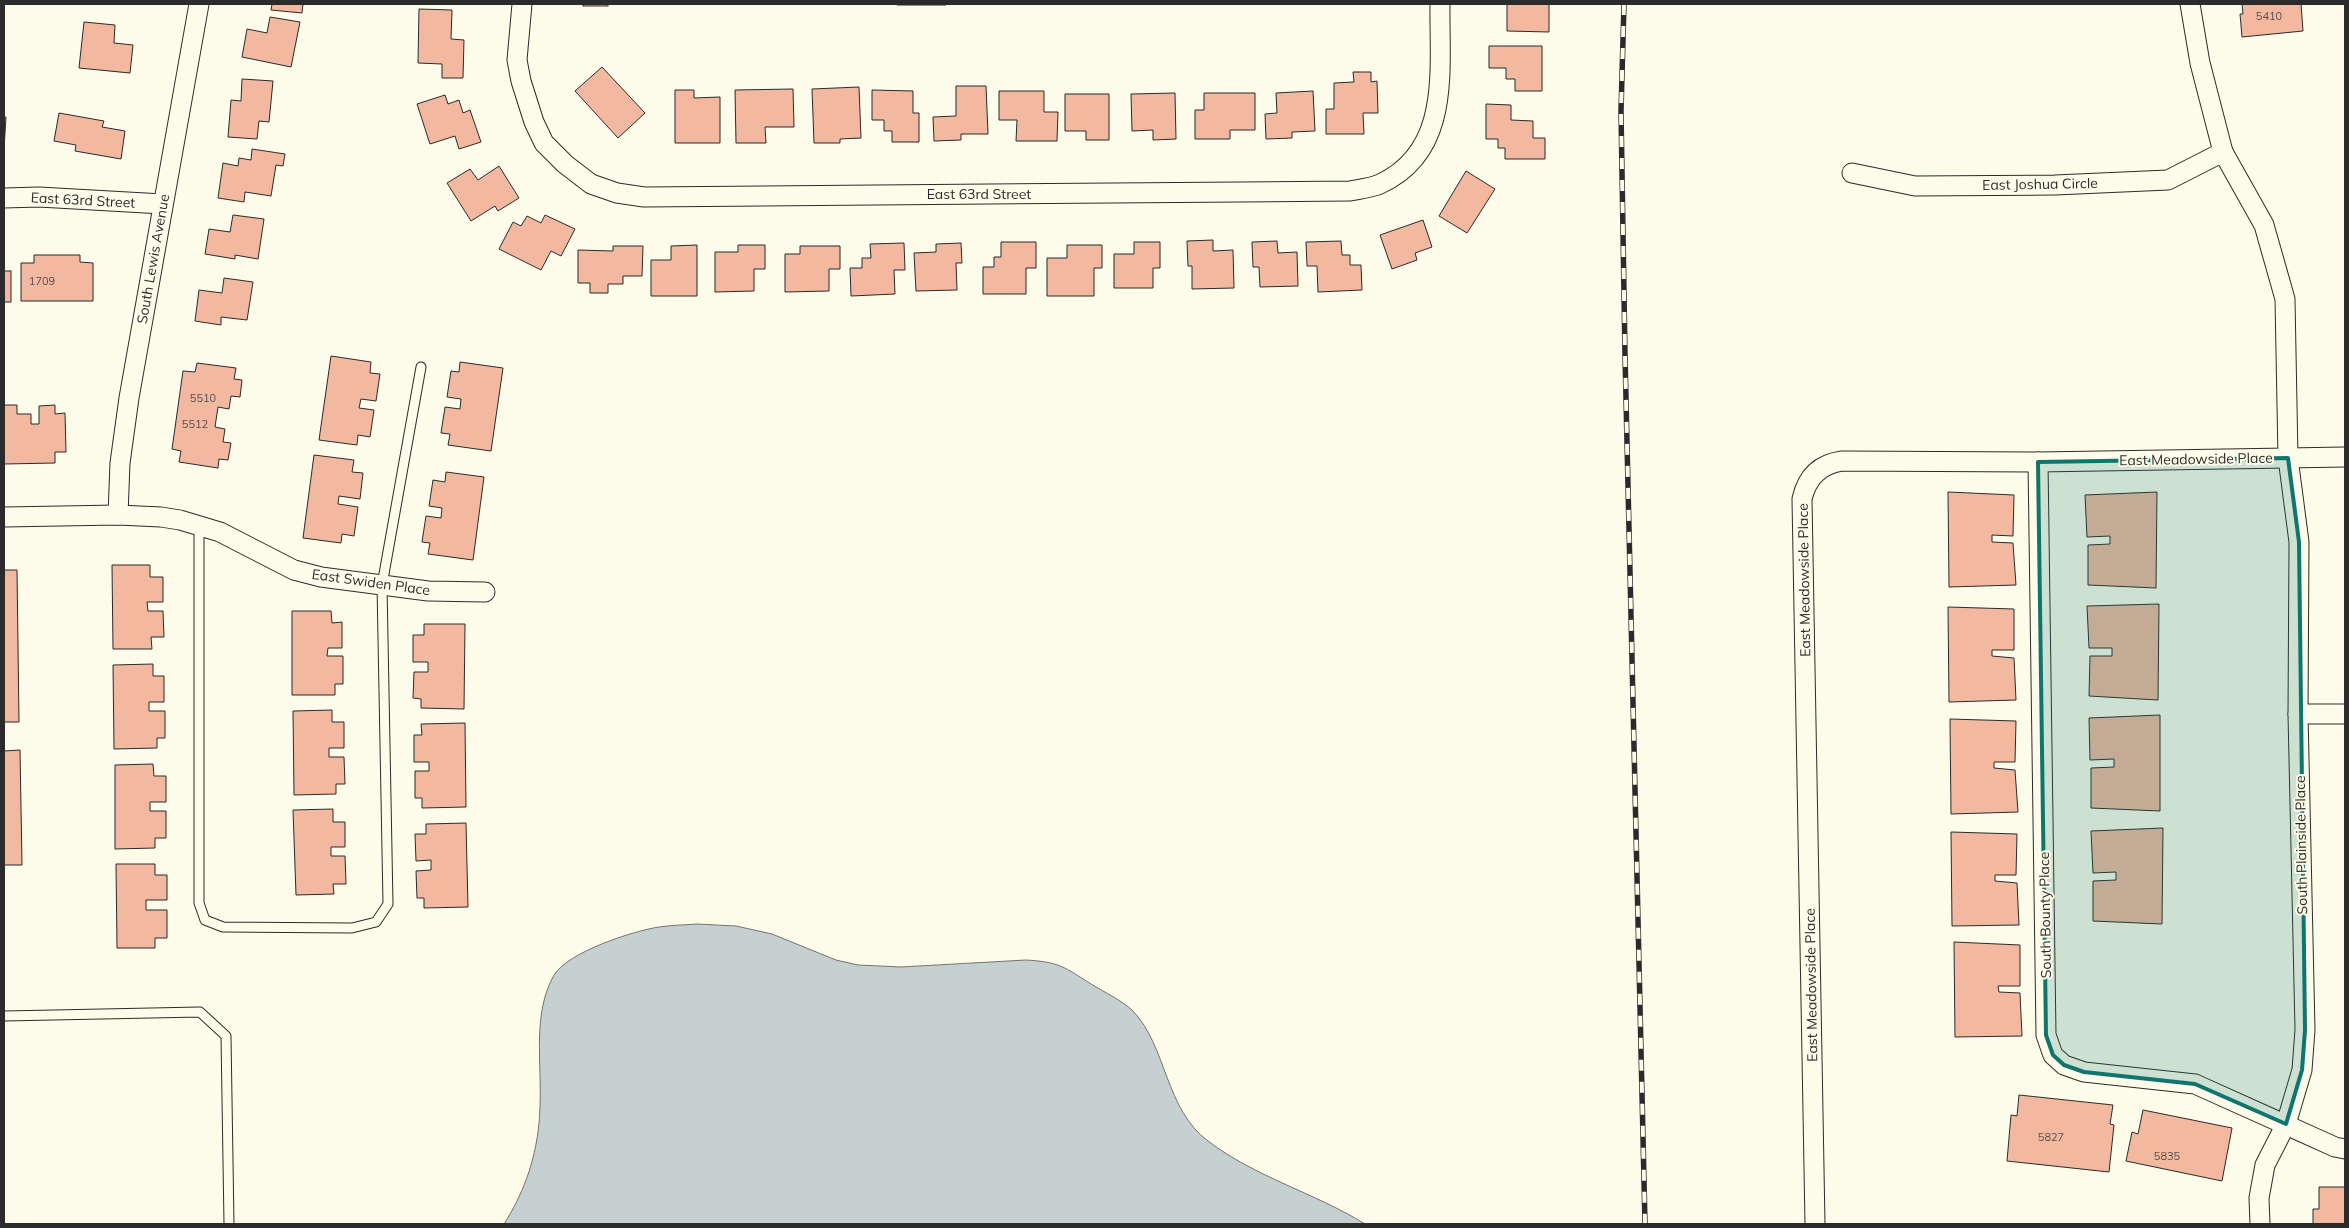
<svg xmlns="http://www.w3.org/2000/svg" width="2349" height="1228" font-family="Mulish,sans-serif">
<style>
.water{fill:#c7d0d0;stroke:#74746e}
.building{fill:#f2b8a0;stroke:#2b2b2b}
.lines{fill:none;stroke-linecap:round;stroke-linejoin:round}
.service-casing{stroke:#2b2b2b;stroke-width:11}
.minor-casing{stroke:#2b2b2b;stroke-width:21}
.service{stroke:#fdfbea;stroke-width:9}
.minor{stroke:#fdfbea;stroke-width:19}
.rail-casing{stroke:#2b2b2b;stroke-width:5.5}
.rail{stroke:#fdfbea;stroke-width:4;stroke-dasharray:11;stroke-linecap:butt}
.marked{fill:#0f766e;fill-opacity:0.2;stroke:#0f766e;stroke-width:4;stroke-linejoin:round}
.labels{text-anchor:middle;stroke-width:4;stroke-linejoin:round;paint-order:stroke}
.number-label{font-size:11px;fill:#5d4e48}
.street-label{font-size:14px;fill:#2b2b2b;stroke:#fdfbea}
</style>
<rect width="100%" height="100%" fill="#fdfbea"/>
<path class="water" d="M697,924L736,926L772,934L836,960L858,965L901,967L1026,960C1060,962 1064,967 1091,984C1104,992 1123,1001 1133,1011C1167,1047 1165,1109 1208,1141C1255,1177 1315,1193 1365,1224H504C527,1188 539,1149 540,1106C542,1063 532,1014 554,975C568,952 633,931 659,927C672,925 685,925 697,924Z"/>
<g class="building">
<polygon points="272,4 303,4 302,13 271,10"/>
<rect x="583" y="4" width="25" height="2"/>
<polygon points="897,4 945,4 946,5 897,5"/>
<polygon points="1507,4 1549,4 1549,32 1507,31"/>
<polygon points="2242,4 2301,4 2303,31 2242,37 2240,14 2243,14"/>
<polygon points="419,9 452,10 451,39 464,40 463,78 442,78 442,64 418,63"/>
<polygon points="270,17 300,22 291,67 242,57 247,29 267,33"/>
<polygon points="84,22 115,25 114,43 133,45 130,73 79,68"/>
<polygon points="1489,46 1542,46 1542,91 1515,91 1515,79 1506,79 1506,68 1489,68"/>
<polygon points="602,67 645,113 618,138 575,91"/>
<polygon points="1353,72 1371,72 1371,82 1377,81 1378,113 1363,113 1364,134 1326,134 1326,109 1334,109 1334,83 1354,82"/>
<polygon points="242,79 273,81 269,122 259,121 257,139 228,137 231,100 241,101"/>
<polygon points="956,86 986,86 988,134 961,134 961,140 934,141 933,117 956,116"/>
<polygon points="859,87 861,138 840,139 840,143 814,143 812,89"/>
<polygon points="793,89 794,127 765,127 766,143 736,143 735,90"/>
<polygon points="675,90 694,90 694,98 720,97 720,143 675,143"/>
<polygon points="872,90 913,91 913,113 919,113 919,142 892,142 892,131 884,131 884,120 872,120"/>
<polygon points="999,91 1044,91 1044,112 1058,112 1057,141 1016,141 1017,120 999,120"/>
<polygon points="1313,91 1315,131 1292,132 1292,138 1266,139 1265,114 1277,113 1276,93"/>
<polygon points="1175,93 1176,139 1153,140 1153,130 1132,131 1131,94"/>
<polygon points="1204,93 1255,93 1255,130 1230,130 1230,139 1195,139 1195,110 1204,110"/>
<polygon points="1065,94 1109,94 1109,140 1086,140 1086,131 1065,131"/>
<polygon points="445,95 448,104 459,100 463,113 470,110 481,142 459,149 455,136 430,144 417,104"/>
<polygon points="1486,104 1511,105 1511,120 1533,121 1533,138 1545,138 1545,159 1505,159 1505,148 1498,148 1498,139 1486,139"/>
<polygon points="59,113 104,121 102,127 125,131 121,159 75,151 76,145 54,141"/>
<polygon points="4,117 6,117 4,149"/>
<polygon points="252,149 285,154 283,166 276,165 271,196 245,192 244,202 218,198 223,163 238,166 239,158 251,160"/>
<polygon points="499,166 519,198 498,211 495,206 471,221 447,183 470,169 478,180"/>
<polygon points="1466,171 1495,189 1467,233 1439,216"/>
<polygon points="233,215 264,219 258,259 235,255 235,259 205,254 209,229 230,232"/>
<polygon points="545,215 575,229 561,256 551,251 541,270 499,249 513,222 521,226 527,216 541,223"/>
<polygon points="1423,220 1432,247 1415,253 1417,260 1392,269 1380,235"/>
<polygon points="1213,240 1213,251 1233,250 1234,288 1192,289 1192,266 1188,266 1187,241"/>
<polygon points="1277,241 1278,253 1297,252 1298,286 1260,287 1259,267 1253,267 1252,242"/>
<polygon points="1341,241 1342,255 1350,255 1350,265 1361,265 1362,290 1318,292 1317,266 1307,266 1306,242"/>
<polygon points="1001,242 1036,242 1036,268 1026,268 1026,294 983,294 983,267 994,267 994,257 1001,257"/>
<polygon points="1134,242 1160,242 1160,268 1153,268 1153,288 1114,288 1114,254 1134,254"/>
<polygon points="904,243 905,270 894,270 895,294 851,296 850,268 862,268 862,258 871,258 870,244"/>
<polygon points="961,243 962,263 956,263 957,290 916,291 914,253 936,252 936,244"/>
<polygon points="697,245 697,296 651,296 651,260 671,260 671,246"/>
<polygon points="738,245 765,245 765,269 754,269 754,291 715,292 715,252 738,252"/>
<polygon points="1067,245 1102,245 1102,268 1094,268 1094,296 1047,296 1047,258 1067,258"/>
<polygon points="613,246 643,246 642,276 623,276 623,284 608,284 608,293 590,293 590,283 578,283 578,250 613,251"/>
<polygon points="800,246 840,246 840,269 829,269 829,291 785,292 785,254 800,254"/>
<polygon points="34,255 80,255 80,262 93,263 93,301 21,301 21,263 34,263"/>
<rect x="4" y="271" width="7" height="31"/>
<polygon points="224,278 253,282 247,320 221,317 221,325 195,321 199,290 222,293"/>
<polygon points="331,356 371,362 370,373 380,374 376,401 361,399 359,408 374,410 370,437 358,435 357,445 319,440"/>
<polygon points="460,362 503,368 491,451 448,445 450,434 441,433 445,407 460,409 461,399 447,397 451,371 459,372"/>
<polygon points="197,363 236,368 234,379 242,380 240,397 231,396 229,409 218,407 215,427 225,429 223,442 231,443 228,460 219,459 218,468 179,462 181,451 172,449 183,371 195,372"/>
<polygon points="4,405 17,405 17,414 31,414 31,424 39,424 39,406 55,405 55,414 65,413 66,452 55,452 55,463 4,464"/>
<polygon points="314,455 354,460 352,472 363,473 360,499 339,496 338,504 358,507 354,536 342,534 341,543 303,538"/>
<polygon points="446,472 484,477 473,560 428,554 430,543 422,542 426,516 441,518 442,508 429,506 433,480 445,482"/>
<polygon points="1948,492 2014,495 2013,536 1992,535 1992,542 2013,543 2016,585 1949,587"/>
<polygon points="2157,492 2156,588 2088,585 2088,545 2110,544 2110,536 2087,537 2085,495"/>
<polygon points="112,565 150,565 150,577 163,577 163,602 147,602 148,611 163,611 164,637 151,637 152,649 113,649"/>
<polygon points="4,570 17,570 19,722 4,722"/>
<polygon points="2159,604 2158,700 2089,696 2090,656 2112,656 2112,648 2089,648 2087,606"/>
<polygon points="1948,607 2014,609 2014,650 1992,650 1992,656 2014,658 2016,700 1949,702"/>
<polygon points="292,611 331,611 332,623 342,622 342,648 328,648 327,656 343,656 343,684 335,684 335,695 292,695"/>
<polygon points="424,624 465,624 464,709 421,708 421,699 413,698 414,672 428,672 428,662 413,662 413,635 424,635"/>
<polygon points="153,664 153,676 164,676 164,702 149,702 149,711 165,711 165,738 157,738 157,748 114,749 113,665"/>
<polygon points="332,710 332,722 344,722 344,748 329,748 329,757 344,757 345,784 336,784 336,794 294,795 293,711"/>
<polygon points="2160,715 2160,811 2091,808 2091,768 2114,767 2114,759 2090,760 2089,718"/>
<polygon points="1950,719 2016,721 2015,762 1994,762 1994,768 2015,770 2018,812 1951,814"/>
<polygon points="465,723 466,807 422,808 422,798 415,798 415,771 429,771 429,762 414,762 414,735 422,735 421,724"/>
<polygon points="20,750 22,865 4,865 4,751"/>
<polygon points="153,764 154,776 166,776 166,802 150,802 150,811 166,811 166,838 155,838 155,848 115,849 115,765"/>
<polygon points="333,809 333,822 345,822 345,847 331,847 331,856 345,856 346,884 333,884 334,894 296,895 293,810"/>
<polygon points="466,823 468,907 424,908 424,898 417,898 416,871 431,870 431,860 416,861 415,834 426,834 426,824"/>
<polygon points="2163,828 2162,924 2093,921 2093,881 2116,880 2116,872 2093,873 2091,831"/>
<polygon points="1951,832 2017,834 2016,875 1995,875 1995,881 2017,883 2019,925 1952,926"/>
<polygon points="116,864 155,864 155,875 167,875 167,900 146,900 146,910 167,910 167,938 155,938 155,948 117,948"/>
<polygon points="1954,942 2020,945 2020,986 1998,986 1999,992 2020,993 2022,1036 1955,1037"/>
<polygon points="2019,1095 2113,1105 2110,1124 2114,1125 2109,1172 2007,1161 2011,1115 2017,1116"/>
<polygon points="2143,1110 2232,1128 2222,1181 2126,1161 2132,1132 2138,1134"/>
<polygon points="2319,1187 2345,1187 2345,1224 2313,1224 2313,1209 2319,1209"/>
</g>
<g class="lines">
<defs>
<g id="service">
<polyline points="199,525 199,903 205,920 223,927 352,928 376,922 388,904 382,585 421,367"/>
<polyline points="4,1016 200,1012 226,1036 229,1224"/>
</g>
<g id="minor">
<path d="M522,4L517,60L521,81L534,122L544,143L565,164L591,184L617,193L644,197L1350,191C1360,189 1371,188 1380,184C1452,151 1439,69 1440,4"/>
<polyline points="2190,4 2200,63 2223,152 2264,225 2285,299 2288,458 2299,542 2298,714 2305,1030 2302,1070 2286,1124 2265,1165 2259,1198 2260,1224"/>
<polyline points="1852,173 1915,186 2055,185 2168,180 2223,152"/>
<polyline points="4,198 39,197 163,204"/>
<polyline points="2038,462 2046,1035 2053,1055 2064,1065 2084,1072 2195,1084 2335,1147 2345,1149"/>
<polyline points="118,515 120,463 129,398 199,4"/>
<polyline points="4,517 118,515 161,517 180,520 220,532 294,570 321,577 428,591 485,592"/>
<polyline points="2298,714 2345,714"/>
<path d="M1815,1224L1802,499C1807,477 1820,464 1842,461L2038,462L2345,457"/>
</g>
</defs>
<use href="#service" class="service-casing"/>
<use href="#minor" class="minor-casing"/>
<use href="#service" class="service"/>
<use href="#minor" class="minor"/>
<defs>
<polyline id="rail" points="1624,4 1621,111 1625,355 1645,1224"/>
</defs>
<use href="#rail" class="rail-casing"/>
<use href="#rail" class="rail"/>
</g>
<path class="marked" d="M2288,458L2299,542L2305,1030L2302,1070L2286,1124L2195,1084L2084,1072L2064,1065L2053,1055L2046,1035L2038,462Z"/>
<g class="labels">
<g class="number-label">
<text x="2269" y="20">5410</text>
<text x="42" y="285">1709</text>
<text x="203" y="402">5510</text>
<text x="195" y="428">5512</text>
<text x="2051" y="1141">5827</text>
<text x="2167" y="1160">5835</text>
</g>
<g class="street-label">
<text transform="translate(2040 184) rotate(-1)" y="5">East Joshua Circle</text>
<text x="979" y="199">East 63rd Street</text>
<text transform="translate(83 200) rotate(3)" y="5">East 63rd Street</text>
<text transform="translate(153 259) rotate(-80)" y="5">South Lewis Avenue</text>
<text transform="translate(2196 459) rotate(-1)" y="5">East Meadowside Place</text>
<text transform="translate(1804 580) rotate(-91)" y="5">East Meadowside Place</text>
<text transform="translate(371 582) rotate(8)" y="5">East Swiden Place</text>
<text transform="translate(2301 845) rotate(-91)" y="5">South Plainside Place</text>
<text transform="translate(2045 915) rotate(-91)" y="5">South Bounty Place</text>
<text transform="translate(1811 985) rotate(-91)" y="5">East Meadowside Place</text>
</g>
</g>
<rect width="2349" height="1228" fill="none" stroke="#2b2b2b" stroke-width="10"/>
</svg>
